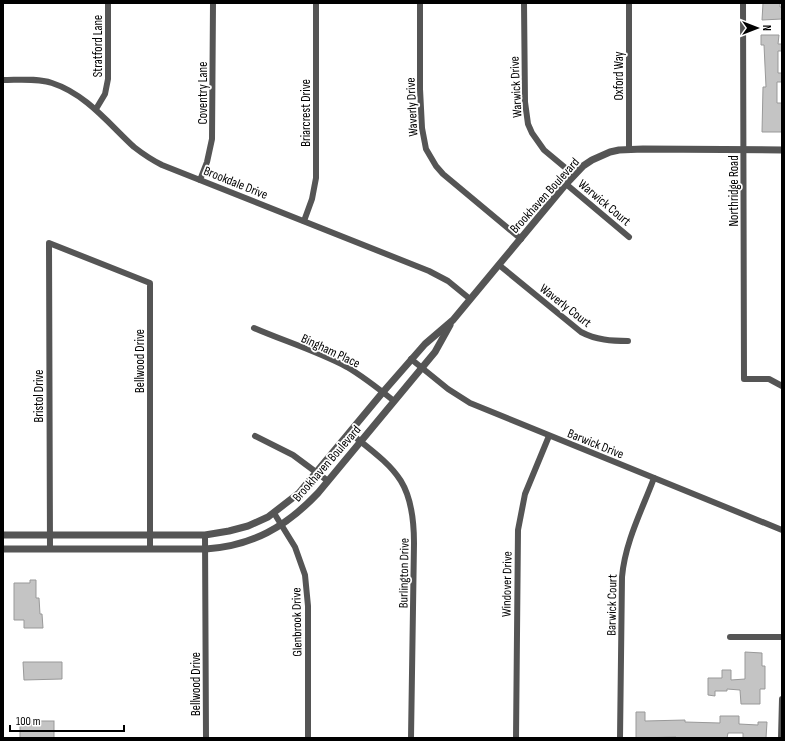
<svg xmlns="http://www.w3.org/2000/svg" width="785" height="741" font-family="'Sofia Sans Condensed',sans-serif">
<style>
.building{fill:#c4c4c4;stroke:#999}
.lines{fill:none;stroke-linecap:round;stroke-linejoin:round}
.minor{stroke:#555;stroke-width:6}
.tertiary{stroke:#555;stroke-width:7}
.labels{text-anchor:middle;stroke-width:3.5;stroke-linejoin:round;paint-order:stroke}
.street-label{font-size:13px;fill:#000;stroke:#fff}
</style>
<rect width="100%" height="100%" fill="#fff"/>
<g class="building">
<polygon points="763,3 780,3 780,7 782,7 782,19 762,20"/>
<polygon points="761,35 779,35 778,44 782,44 782,51 778,51 778,73 782,73 782,82 777,82 777,103 782,103 782,132 762,132 763,87 766,87 764,45 761,45"/>
<polygon points="30,580 36,580 36,598 39,598 40,614 42,614 43,628 24,628 24,620 14,620 14,583 30,583"/>
<polygon points="745,652 762,653 762,666 765,666 765,689 760,689 760,704 741,704 740,690 727,689 727,691 715,691 715,696 708,695 708,678 722,678 722,670 731,670 731,680 745,679"/>
<polygon points="23,662 62,662 62,679 24,680"/>
<polygon points="636,712 645,712 645,721 685,720 685,722 720,723 720,716 739,716 739,724 758,725 758,722 767,722 766,738 743,738 743,733 728,733 727,738 676,738 676,737 636,738"/>
<rect x="20" y="721" width="34" height="17"/>
</g>
<g class="lines">
<g class="minor">
<polyline points="420,3 420,89 422,128 426,149 436,166 443,174 521,239"/>
<polyline points="524,3 525,102 528,124 532,133 544,150 574,175"/>
<polyline points="743,3 744,379 769,379 782,386"/>
<path d="M3,80C19,80 37,78 52,83C86,94 109,124 134,147C143,154 152,160 162,165L429,271L448,281L470,299"/>
<polyline points="96,109 105,94 108,79 108,3"/>
<polyline points="629,150 629,3"/>
<polyline points="200,180 207,162 212,139 213,3"/>
<polyline points="566,184 629,237"/>
<polyline points="304,221 312,199 316,178 316,3"/>
<path d="M499,265L581,332C596,340 612,341 628,341"/>
<path d="M254,328C284,341 317,351 347,367C364,377 379,389 394,401"/>
<polyline points="411,359 448,389 470,403 782,530"/>
<path d="M350,433C395,469 414,480 414,543L411,738"/>
<polyline points="255,436 293,455 328,481"/>
<polyline points="274,513 295,547 305,575 308,606 308,738"/>
<polyline points="205,535 206,738"/>
<polyline points="50,549 49,243 150,283 150,549"/>
<polyline points="730,637 782,637"/>
<polyline points="516,738 518,530 525,494 549,436"/>
<path d="M620,738L622,577C625,542 642,510 654,478"/>
<polyline points="781,738 782,699"/>
</g>
<g class="tertiary">
<polyline points="3,535 205,535 229,531 248,526 268,517 299,493 383,392 425,344 453,320 566,184 583,166 592,160 610,152 619,150 643,149 782,150"/>
<path d="M3,549H206C252,546 286,527 318,493L435,352L450,325"/>
</g>
</g>
<g class="labels">
<g class="street-label">
<text transform="translate(97 46) rotate(-90)" y="5">Stratford Lane</text>
<text transform="translate(618 76) rotate(-90)" y="5">Oxford Way</text>
<text transform="translate(515 87) rotate(-93)" y="5">Warwick Drive</text>
<text transform="translate(202 93) rotate(-90)" y="5">Coventry Lane</text>
<text transform="translate(411 107) rotate(-93)" y="5">Waverly Drive</text>
<text transform="translate(305 113) rotate(-90)" y="5">Briarcrest Drive</text>
<text transform="translate(236 182) rotate(22)" y="5">Brookdale Drive</text>
<text transform="translate(733 191) rotate(-90)" y="5">Northridge Road</text>
<text transform="translate(544 195) rotate(-48)" y="5">Brookhaven Boulevard</text>
<text transform="translate(605 202) rotate(40)" y="5">Warwick Court</text>
<text transform="translate(566 305) rotate(38)" y="5">Waverly Court</text>
<text transform="translate(331 350) rotate(25)" y="5">Bingham Place</text>
<text transform="translate(139 361) rotate(-90)" y="5">Bellwood Drive</text>
<text transform="translate(38 396) rotate(-90)" y="5">Bristol Drive</text>
<text transform="translate(596 443) rotate(22)" y="5">Barwick Drive</text>
<text transform="translate(326 463) rotate(-49)" y="5">Brookhaven Boulevard</text>
<text transform="translate(403 573) rotate(-89)" y="5">Burlington Drive</text>
<text transform="translate(506 584) rotate(-89)" y="5">Windover Drive</text>
<text transform="translate(611 605) rotate(-89)" y="5">Barwick Court</text>
<text transform="translate(296 622) rotate(-91)" y="5">Glenbrook Drive</text>
<text transform="translate(195 684) rotate(-90)" y="5">Bellwood Drive</text>
</g>
</g>
<rect width="785" height="741" fill="none" stroke="#000000" stroke-width="8"/>
<g transform="translate(757 28) rotate(90)" stroke="#ffffff" stroke-width="3" paint-order="stroke">
<path d="M0-3L7 15L0 10L-7 15Z" fill="#000000"/>
<text y="-6" font-size="11" font-weight="bold" text-anchor="middle" fill="#000000">N</text>
</g>
<path d="M10 725v6h114v-6" fill="none" stroke="#000000" stroke-width="2"/>
<text x="16" y="725" font-size="12" fill="#000000" stroke="#ffffff" stroke-width="3" paint-order="stroke">100 m</text>
</svg>
